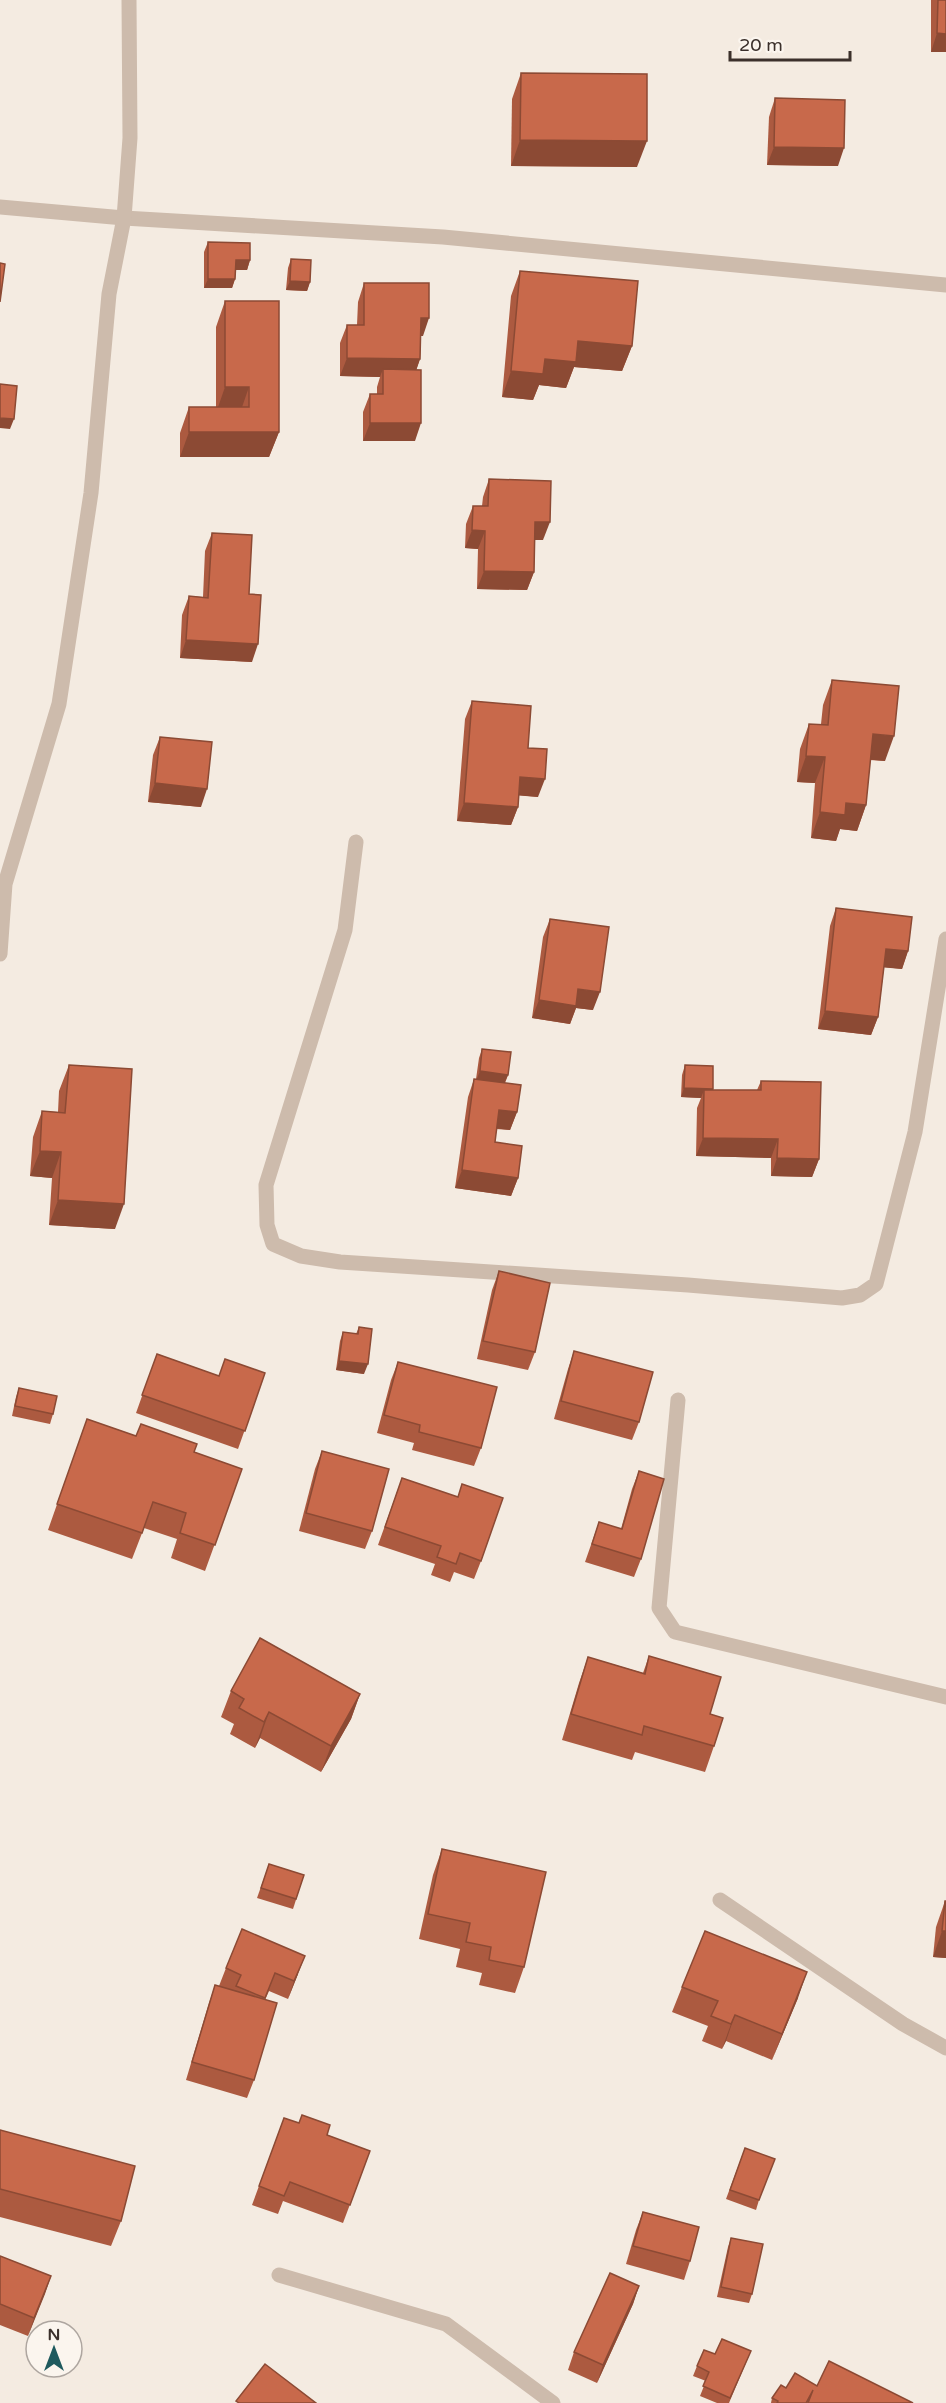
<svg xmlns="http://www.w3.org/2000/svg" width="946" height="2403" font-family="'Varela Round',sans-serif">
<style>
.lines{fill:none;stroke-linecap:round;stroke-linejoin:round}
.minor{stroke:#cdbbac;stroke-width:15}
.wall{fill:#ac5a40}
.shaded-wall{fill:#8c4a34}
.building{fill:#c8694b;stroke:#8c4a34;stroke-width:1.5}
</style>
<rect width="100%" height="100%" fill="#f4ebe1"/>
<g class="lines">
<g class="minor">
<polyline points="0,207 124,218 443,237 946,285"/>
<polyline points="356,842 345,930 266,1185 267,1225 273,1244 301,1256 340,1262 688,1285 842,1298 860,1295 876,1284 915,1132 946,939"/>
<polyline points="0,954 5,884 59,704 91,493 109,294 124,218 130,138 129,0"/>
<polyline points="678,1400 659,1608 675,1632 946,1697"/>
<polyline points="720,1900 903,2024 946,2048"/>
<polyline points="279,2275 446,2324 553,2403"/>
</g>
</g>
<g class="wall">
<rect x="931" y="0" width="15" height="52"/>
<polygon points="521,73 637,167 511,166 512,99"/>
<polygon points="775,98 838,166 767,165 769,117"/>
<polygon points="208,242 250,260 247,270 236,270 235,279 232,288 204,288 204,252"/>
<polygon points="291,259 310,282 307,291 286,290 288,268"/>
<polygon points="520,271 632,346 622,371 574,367 566,388 539,385 533,400 502,397 511,296"/>
<polygon points="364,283 423,336 421,336 420,359 416,370 415,441 363,441 363,412 370,394 377,394 377,387 380,377 340,376 340,343 347,325 357,325 358,302"/>
<polygon points="225,301 279,432 269,457 180,457 180,433 189,407 216,407 216,327"/>
<polygon points="489,479 543,540 535,540 534,572 527,590 477,589 478,549 465,548 466,524 473,506 482,506 483,497"/>
<polygon points="212,533 249,594 252,662 180,658 182,615 189,596 203,597 205,551"/>
<polygon points="832,680 885,761 870,760 866,805 857,831 840,829 836,841 811,838 815,783 797,782 800,749 809,724 821,724 823,705"/>
<polygon points="472,701 528,748 538,797 518,795 518,807 511,825 457,821 465,719"/>
<polygon points="160,737 201,807 148,802 153,755"/>
<polygon points="836,908 908,951 902,969 884,967 878,1017 871,1035 818,1029 830,926"/>
<polygon points="550,919 593,1010 576,1008 570,1024 532,1018 543,937"/>
<polygon points="482,1049 508,1075 505,1083 517,1112 510,1130 496,1129 495,1142 518,1178 511,1196 455,1188 468,1097 474,1079 476,1079 479,1058"/>
<polygon points="69,1065 115,1229 49,1225 52,1178 30,1176 33,1137 42,1111 58,1112 59,1091"/>
<polygon points="685,1065 713,1089 713,1090 757,1090 761,1081 819,1159 812,1177 771,1176 771,1158 696,1156 697,1108 701,1098 681,1097 682,1075"/>
<polygon points="499,1271 535,1352 528,1370 477,1359 492,1290"/>
<polygon points="359,1327 364,1374 336,1370 340,1341 343,1332 356,1334"/>
<polygon points="574,1351 639,1422 632,1440 554,1419 568,1369"/>
<polygon points="157,1354 219,1376 265,1373 238,1449 136,1413"/>
<polygon points="398,1362 481,1448 474,1466 412,1450 414,1443 377,1433 391,1380"/>
<polygon points="19,1388 53,1414 50,1424 12,1416 16,1397"/>
<polygon points="87,1419 136,1436 194,1452 242,1469 205,1571 171,1558 177,1539 144,1528 132,1559 48,1530"/>
<polygon points="322,1451 372,1531 365,1549 299,1531 315,1469"/>
<polygon points="639,1471 641,1559 634,1577 585,1562 599,1522 621,1529 632,1489"/>
<polygon points="402,1478 481,1561 474,1579 454,1572 450,1582 431,1575 435,1564 378,1545"/>
<polygon points="649,1656 710,1714 714,1746 705,1772 635,1752 632,1760 562,1740 579,1683 588,1657 643,1673"/>
<polygon points="231,1691 360,1694 351,1719 321,1772 260,1738 255,1748 230,1734 234,1724 221,1717"/>
<polygon points="442,1849 524,1967 515,1993 479,1985 482,1973 456,1967 460,1949 419,1939 433,1875"/>
<polygon points="269,1864 304,1875 293,1909 257,1898"/>
<polygon points="945,1901 946,1901 946,1958 933,1957 936,1927"/>
<polygon points="226,1968 298,1974 288,1999 269,1991 265,2000 254,2080 247,2098 186,2080 209,2003 215,1985 219,1986"/>
<polygon points="682,1987 798,1998 772,2060 726,2041 722,2049 702,2041 708,2026 672,2012"/>
<polygon points="284,2118 327,2135 370,2151 343,2223 283,2201 278,2214 252,2205"/>
<polygon points="0,2130 121,2221 111,2246 0,2217"/>
<polygon points="745,2148 759,2200 756,2210 726,2199"/>
<polygon points="643,2212 690,2261 684,2280 626,2264 636,2230"/>
<polygon points="731,2238 752,2294 749,2303 717,2297 728,2247"/>
<polygon points="0,2256 51,2276 28,2336 0,2325"/>
<polygon points="639,2286 633,2304 597,2383 568,2370 574,2352"/>
<polygon points="751,2351 729,2403 717,2403 700,2396 706,2381 693,2376 697,2366 715,2354"/>
<polygon points="817,2386 913,2403 771,2403 772,2398 786,2388"/>
</g>
<g class="shaded-wall">
<polygon points="937,33 946,34 946,52 931,52"/>
<polygon points="520,140 647,141 637,167 511,166"/>
<polygon points="774,147 844,148 838,166 767,165"/>
<polygon points="236,260 250,260 247,270 232,270"/>
<polygon points="208,279 235,279 232,288 204,288"/>
<polygon points="290,281 310,282 307,291 286,290"/>
<polygon points="421,318 429,318 423,336 414,336"/>
<polygon points="578,341 632,346 622,371 574,367 566,388 539,385 533,400 502,397 511,371 545,359"/>
<polygon points="347,358 420,359 414,377 383,369 380,377 340,376"/>
<polygon points="225,387 249,387 240,413 216,413"/>
<polygon points="0,418 14,419 10,429 0,428"/>
<polygon points="370,423 421,423 415,441 363,441"/>
<polygon points="189,432 279,432 269,457 180,457"/>
<polygon points="535,522 550,522 543,540 529,540"/>
<polygon points="472,530 485,531 478,549 465,548"/>
<polygon points="484,571 534,572 527,590 477,589"/>
<polygon points="186,640 258,644 252,662 180,658"/>
<polygon points="873,734 894,736 885,761 863,759"/>
<polygon points="806,756 825,757 815,783 797,782"/>
<polygon points="520,777 545,779 538,797 513,795"/>
<polygon points="155,783 207,789 201,807 148,802"/>
<polygon points="464,803 518,807 511,825 457,821"/>
<polygon points="846,803 866,805 857,831 840,829 836,841 811,838 820,812"/>
<polygon points="886,949 908,951 902,969 879,967"/>
<polygon points="578,989 600,992 593,1010 576,1008 570,1024 532,1018 539,1000"/>
<polygon points="825,1011 878,1017 871,1035 818,1029"/>
<polygon points="480,1071 508,1075 504,1084 476,1081"/>
<polygon points="684,1088 713,1089 710,1098 704,1090 701,1098 681,1097"/>
<polygon points="499,1110 517,1112 510,1130 493,1128"/>
<polygon points="703,1138 778,1139 771,1158 696,1156"/>
<polygon points="40,1151 61,1152 52,1178 30,1176"/>
<polygon points="777,1158 819,1159 812,1177 771,1176"/>
<polygon points="462,1170 518,1178 511,1196 455,1188"/>
<polygon points="58,1200 124,1204 115,1229 49,1225"/>
<polygon points="339,1361 368,1364 364,1374 336,1370"/>
<polygon points="360,1694 351,1719 321,1772 331,1746"/>
<polygon points="269,1712 260,1738 255,1748 264,1722"/>
<polygon points="942,1931 946,1931 946,1958 933,1957"/>
<polygon points="305,1956 298,1974 288,1999 294,1981"/>
<polygon points="807,1972 798,1998 772,2060 782,2034"/>
<polygon points="735,2015 726,2041 722,2049 731,2024"/>
<polygon points="51,2276 45,2294 28,2336 34,2318"/>
<polygon points="639,2286 633,2304 597,2383 603,2365"/>
</g>
<g class="building">
<polygon points="938,0 946,0 946,34 937,33"/>
<polygon points="521,73 647,74 647,141 520,140"/>
<polygon points="775,98 845,100 844,148 774,147"/>
<polygon points="208,242 250,243 250,260 236,260 235,279 208,279"/>
<polygon points="291,259 311,260 310,282 290,281"/>
<polygon points="0,263 5,264 0,302"/>
<polygon points="520,271 638,281 632,346 578,341 576,362 545,359 543,374 511,371"/>
<polygon points="364,283 429,283 429,318 421,318 420,359 347,358 347,325 364,325"/>
<polygon points="225,301 279,301 279,432 189,432 189,407 249,407 249,387 225,387"/>
<polygon points="383,369 421,370 421,423 370,423 370,394 383,394"/>
<polygon points="0,384 17,386 14,419 0,418"/>
<polygon points="489,479 551,481 550,522 535,522 534,572 484,571 485,531 472,530 473,506 488,506"/>
<polygon points="212,533 252,535 249,594 261,595 258,644 186,640 189,596 208,598"/>
<polygon points="832,680 899,686 894,736 873,734 866,805 846,803 845,815 820,812 825,757 806,756 809,724 828,725"/>
<polygon points="472,701 531,706 528,748 547,749 545,779 520,777 518,807 464,803"/>
<polygon points="160,737 212,742 207,789 155,783"/>
<polygon points="836,908 912,917 908,951 886,949 878,1017 825,1011"/>
<polygon points="550,919 609,927 600,992 578,989 576,1006 539,1000"/>
<polygon points="482,1049 511,1052 508,1075 480,1071"/>
<polygon points="69,1065 132,1069 124,1204 58,1200 61,1152 40,1151 42,1111 65,1113"/>
<polygon points="685,1065 713,1066 713,1089 684,1088"/>
<polygon points="474,1079 521,1085 517,1112 499,1110 495,1142 522,1146 518,1178 462,1170"/>
<polygon points="761,1081 821,1082 819,1159 777,1158 778,1139 703,1138 704,1090 761,1090"/>
<polygon points="499,1271 550,1283 535,1352 483,1341"/>
<polygon points="359,1327 372,1329 368,1364 339,1361 343,1332 358,1334"/>
<polygon points="574,1351 653,1372 639,1422 561,1401"/>
<polygon points="157,1354 219,1376 225,1359 265,1373 245,1431 142,1395"/>
<polygon points="398,1362 497,1387 481,1448 419,1432 420,1425 384,1415"/>
<polygon points="19,1388 57,1396 53,1414 15,1406"/>
<polygon points="87,1419 136,1436 141,1424 197,1444 194,1452 242,1469 215,1545 180,1533 186,1513 153,1502 142,1533 57,1504"/>
<polygon points="322,1451 389,1469 372,1531 306,1513"/>
<polygon points="639,1471 664,1479 641,1559 592,1544 599,1522 622,1529"/>
<polygon points="402,1478 458,1497 462,1484 503,1498 481,1561 460,1553 456,1564 437,1557 441,1546 385,1527"/>
<polygon points="260,1638 360,1694 331,1746 269,1712 264,1722 239,1708 244,1699 231,1691"/>
<polygon points="649,1656 721,1677 710,1714 723,1718 714,1746 644,1726 642,1735 571,1714 588,1657 645,1674"/>
<polygon points="442,1849 546,1872 524,1967 489,1960 491,1947 466,1942 470,1923 428,1914"/>
<polygon points="269,1864 304,1875 296,1899 261,1888"/>
<polygon points="945,1901 946,1901 946,1931 942,1931"/>
<polygon points="242,1929 305,1956 294,1981 275,1973 265,1998 236,1986 241,1975 226,1968"/>
<polygon points="705,1931 807,1972 782,2034 735,2015 731,2024 711,2016 718,2001 682,1987"/>
<polygon points="215,1985 277,2003 254,2080 192,2062"/>
<polygon points="302,2115 330,2125 327,2135 370,2151 350,2205 290,2182 284,2196 259,2186 284,2118 299,2123"/>
<polygon points="0,2130 135,2166 121,2221 0,2189"/>
<polygon points="745,2148 775,2159 759,2200 730,2190"/>
<polygon points="643,2212 699,2227 690,2261 633,2246"/>
<polygon points="731,2238 763,2244 752,2294 721,2287"/>
<polygon points="0,2256 51,2276 34,2318 0,2304"/>
<polygon points="610,2273 639,2286 603,2365 574,2352"/>
<polygon points="722,2339 751,2351 730,2398 703,2386 709,2372 697,2366 704,2350 715,2354"/>
<polygon points="829,2361 913,2403 808,2403 813,2390 806,2403 777,2403 778,2401 772,2398 781,2385 786,2388 795,2373 817,2386"/>
<polygon points="265,2364 316,2403 239,2403 236,2401"/>
</g>
<g transform="translate(54 2349)"><circle r="28" fill="#fbf5ee" stroke="#aea6a0" stroke-width="1.5"/>
<path d="M0-4.5L10 22L0 15L-10 22Z" fill="#1f5a5e"/>
<text y="-9" font-size="16" font-weight="bold" text-anchor="middle" fill="#3b302b">N</text>
</g>
<path d="M730 51v9h120v-9" fill="none" stroke="#3b302b" stroke-width="3"/>
<text x="739" y="51" font-size="18" fill="#3b302b" stroke="#fbf5ee" stroke-width="4.5" paint-order="stroke">20 m</text>
</svg>
